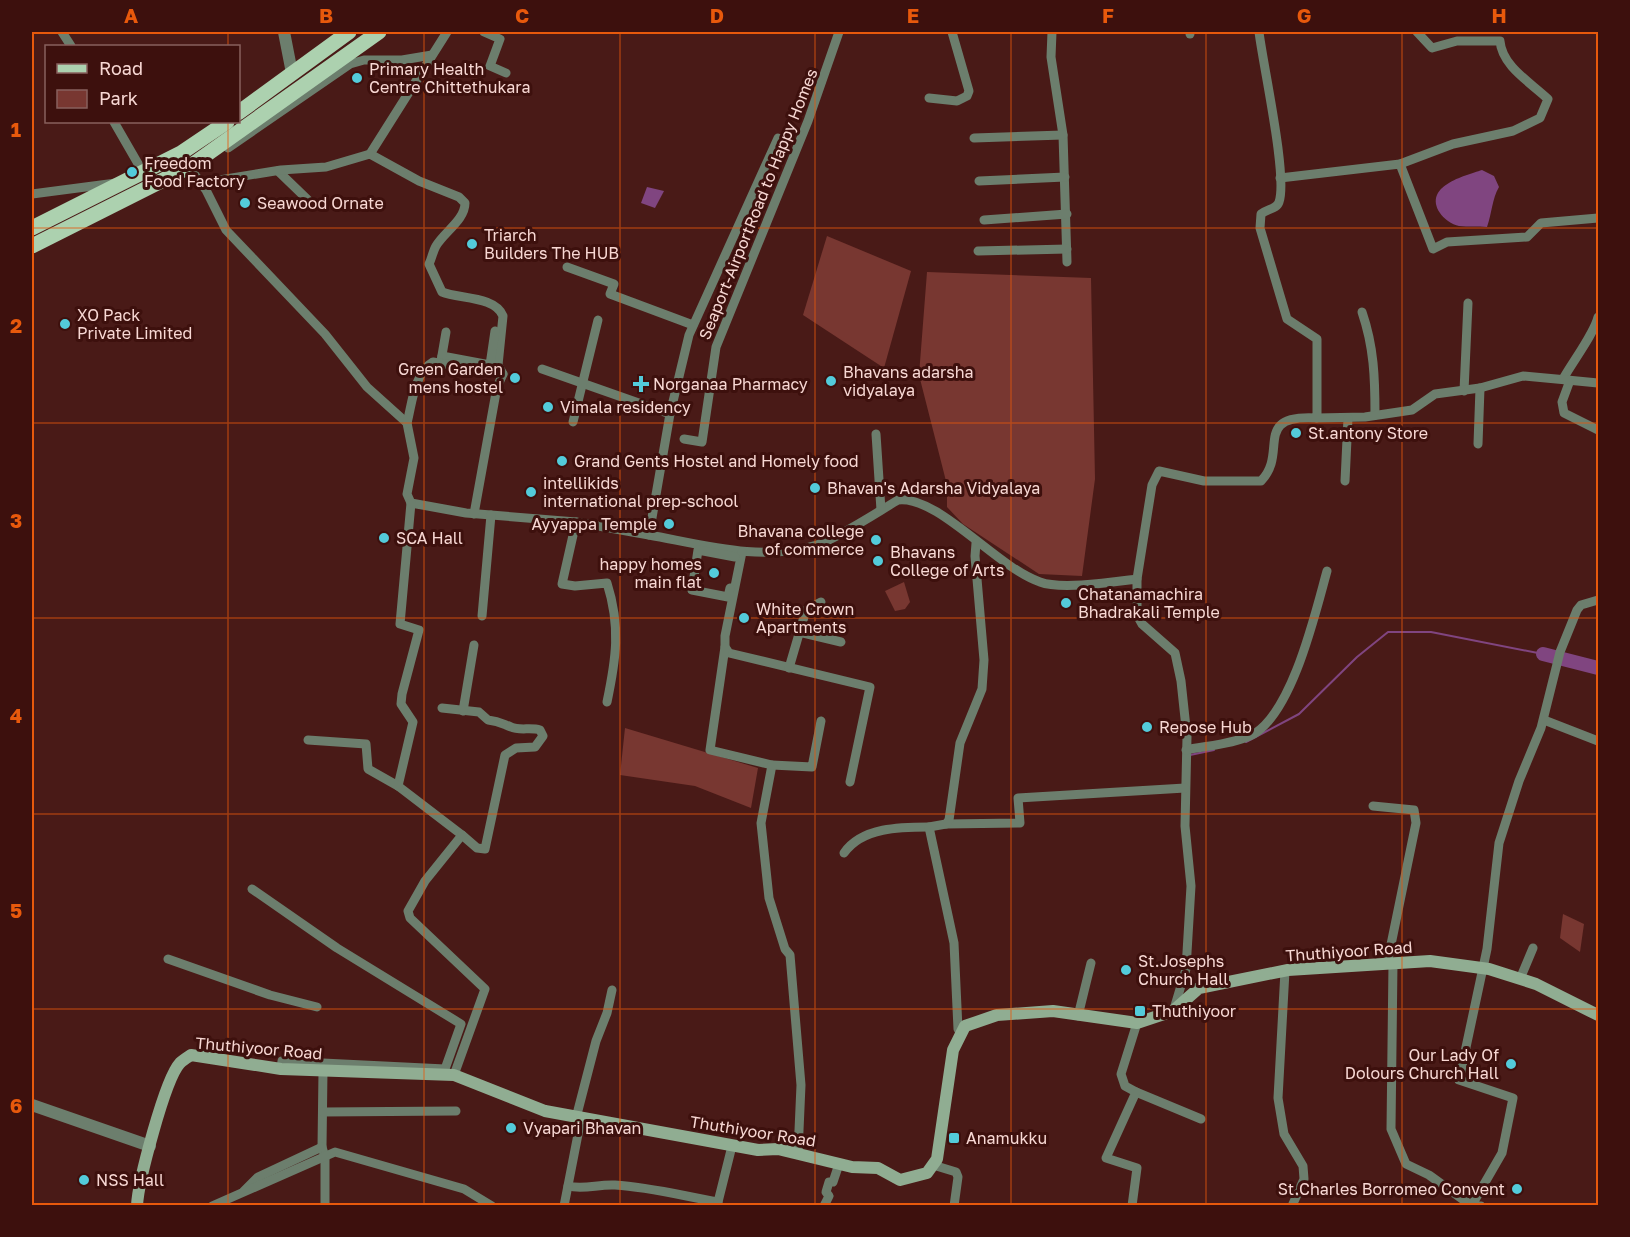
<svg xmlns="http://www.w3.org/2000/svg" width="1630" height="1237" font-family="'Golos Text',sans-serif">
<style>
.green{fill:#783731}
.water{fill:#804580}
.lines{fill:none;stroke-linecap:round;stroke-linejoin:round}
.stream{stroke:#804580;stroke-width:2}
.river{stroke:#804580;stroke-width:14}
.minor{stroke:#6c7e6d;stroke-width:9}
.tertiary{stroke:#6c7e6d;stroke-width:12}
.secondary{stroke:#90ad92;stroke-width:12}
.primary{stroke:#acd1af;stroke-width:15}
.grid{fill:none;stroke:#e8590c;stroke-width:1.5;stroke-opacity:0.55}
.poi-dot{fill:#53cbda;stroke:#3d100d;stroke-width:2}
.labels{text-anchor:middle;stroke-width:6;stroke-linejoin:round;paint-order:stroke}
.poi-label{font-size:16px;fill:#f8d8d4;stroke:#3d100d;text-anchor:start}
.street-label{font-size:16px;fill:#f8d8d4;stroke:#3d100d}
.neatline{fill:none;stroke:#e8590c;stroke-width:2}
.grid-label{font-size:20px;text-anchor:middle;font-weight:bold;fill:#e8590c}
</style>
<rect width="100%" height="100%" fill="#491a17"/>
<g class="green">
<polygon points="827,236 911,271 884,368 803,315"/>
<polygon points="927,272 1091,278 1095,479 1082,576 1039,574 963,524 947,507 947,485 919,375"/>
<polygon points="904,582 910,602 905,609 895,611 885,591"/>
<polygon points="625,728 758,768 751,808 695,786 620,775"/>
<polygon points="1563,914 1584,924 1580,952 1560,938"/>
</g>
<g class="water">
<path d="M1482,170L1494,176L1499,187C1492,199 1492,213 1487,227C1478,226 1468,227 1459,226C1452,225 1443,218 1440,213C1423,186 1464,176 1482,170Z"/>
<polygon points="647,187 664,191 655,208 641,203"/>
</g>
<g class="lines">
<g class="stream">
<polyline points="1246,742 1299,714 1357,657 1388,632 1431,632 1543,654"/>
<polyline points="1190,755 1214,750"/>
</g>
<polyline class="river" points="1543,654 1598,668"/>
<g class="minor">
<polyline points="62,32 71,46"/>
<polyline points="484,32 500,39 490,66 506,73"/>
<polyline points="1052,32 1051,57 1063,135 1067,262"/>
<polyline points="1190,32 1190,34"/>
<polyline points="929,98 957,101 967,96 969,91 952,32"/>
<polyline points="114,122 144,174"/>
<path d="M778,138L689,335L670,414L649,535C704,545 762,562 817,545C840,537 876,513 898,500C938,495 996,567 1040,582C1061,590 1113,582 1137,579V615L1142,624L1175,653L1181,681L1187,737L1185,826L1191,886L1186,969L1174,1009"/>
<polyline points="974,138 1063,135"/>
<polyline points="228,148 350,64 364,60 402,60 432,55"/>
<polyline points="370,154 447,32"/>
<polyline points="1400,164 1433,249 1447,242 1527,237 1541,223 1598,218"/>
<polyline points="189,167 206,190 226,230 325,334 367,387 407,423 414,458 407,494 411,503 466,513 576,522 649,535"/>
<polyline points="278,171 308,200"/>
<path d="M1280,178L1400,164L1453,144L1513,131L1540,118L1548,99C1530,82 1502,66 1500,41H1457L1432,48L1417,32"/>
<polyline points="979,181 1065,177"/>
<path d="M201,183L281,170L326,167L370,154L419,181L459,197L465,203C465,220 444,232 436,246C433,251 432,258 429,264L442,292C459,299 495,296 503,316L498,365L503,374L497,387L474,514"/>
<polyline points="32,194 116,183"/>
<polyline points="984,220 1067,214"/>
<polyline points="978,251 1067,249"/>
<polyline points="567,267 614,284 610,294 693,325"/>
<path d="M1362,312C1374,347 1375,378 1375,415"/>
<polyline points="442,356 490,365 495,331"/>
<polyline points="441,361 446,332"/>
<polyline points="542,369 670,414"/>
<path d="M1563,379C1573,361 1594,334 1598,317"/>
<polyline points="1567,380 1598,383"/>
<polyline points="1464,391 1468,303"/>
<polyline points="1317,418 1365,417 1412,410 1435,394 1480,388 1523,376 1567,380 1569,383 1562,402 1564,413 1598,430"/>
<polyline points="573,422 598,320"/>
<path d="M407,423C412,404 414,373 433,362L503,374"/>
<polyline points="876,434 881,510"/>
<polyline points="684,439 702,442 716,347 808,121 839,32"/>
<polyline points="1478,444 1480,388"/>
<polyline points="1345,481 1348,418"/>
<polyline points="411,503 400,624 419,630 402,694 401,704 413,722 398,786 462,835 425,881 408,911 410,918 485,989 454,1075"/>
<path d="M576,522L562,584L575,586L607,583C621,627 616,659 607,702"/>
<polyline points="742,552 725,636 725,647 729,653 870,687 850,782"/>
<path d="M1137,579L1152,485L1159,471L1204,481H1261C1289,453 1251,414 1317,418V339L1287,319L1260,228L1261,214C1267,209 1277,209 1279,202C1288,177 1263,65 1259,32"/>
<polyline points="730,588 728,597 692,590 698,550 735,557"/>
<polyline points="482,616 491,515"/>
<polyline points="799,632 841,642"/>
<polyline points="725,647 710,750 772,765 761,823 769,898 785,949 790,955 801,1085 798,1153"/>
<polyline points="789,668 806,610 821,602"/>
<path d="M442,708L479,712L488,720C499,721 501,723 511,727C519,731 531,727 540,730L543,736L535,747L516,748L505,755L485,849L477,848L462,835"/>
<polyline points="463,711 474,645"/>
<polyline points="1544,720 1598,741"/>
<polyline points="308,740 366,744 368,769 398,786"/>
<path d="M1186,750C1205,746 1239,743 1254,734C1293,710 1315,614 1327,571"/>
<polyline points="772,765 812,767 821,721"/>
<polyline points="1373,806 1414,810 1416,823 1387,964"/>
<polyline points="946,824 1020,823 1018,798 1185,788"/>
<path d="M844,853C862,827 901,827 929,827"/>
<polyline points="252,889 337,948 461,1024 445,1069 282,1061 281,1069"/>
<polyline points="168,959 270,995 317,1007"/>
<polyline points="1393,963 1391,1129 1406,1164 1429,1175 1472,1206"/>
<polyline points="1285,971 1278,1098 1284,1134 1303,1166 1304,1179 1292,1206"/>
<polyline points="1520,979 1533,948"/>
<polyline points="1078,1016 1091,963"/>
<polyline points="961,1034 958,1029 954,943 929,827 946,824 949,820 960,743 982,689 984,660 975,556 976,543"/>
<polyline points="323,1071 322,1147 325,1157 325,1206"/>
<polyline points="1136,1092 1201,1119"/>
<polyline points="323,1112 456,1111"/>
<polyline points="576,1118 596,1041 607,1013 612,990"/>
<polyline points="933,1165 956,1172 958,1177 954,1206"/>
<path d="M568,1186C584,1190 598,1184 615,1185C650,1187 683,1196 718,1202"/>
<polyline points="244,1191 258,1177 322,1147"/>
<polyline points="212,1206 335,1152 464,1189 492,1206"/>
<polyline points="564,1206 581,1119"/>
<polyline points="717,1206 732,1146"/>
<polyline points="824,1206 829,1196 826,1192 829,1182 833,1182 839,1164"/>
<polyline points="1132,1206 1137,1168 1106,1158 1136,1092 1125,1086 1121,1074 1137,1023"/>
<polyline points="1481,1206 1472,1205 1502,1153 1513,1098 1459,1080 1487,949 1499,843 1519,781 1541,728 1560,652 1577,610 1581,605 1598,600"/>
</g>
<g class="tertiary">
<polyline points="284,32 292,73"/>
<polyline points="32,1105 150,1146"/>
</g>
<path class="secondary" d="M137,1206C138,1182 165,1079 180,1063C183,1060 188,1057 191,1055L281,1069L454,1075L545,1111L758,1150L778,1149L852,1167L878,1168L900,1180L927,1173L937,1159L953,1050L965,1026L997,1015L1053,1011L1137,1023L1173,1011L1199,988L1288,970L1430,961L1489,969L1536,984L1598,1015"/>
<g class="primary">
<polyline points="238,113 349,32"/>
<polyline points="32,228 181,153 227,122"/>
<polyline points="32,246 189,167 379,32"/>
</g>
</g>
<path class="grid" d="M228,32V46M424,32V1206M620,32V1206M815,32V1206M1011,32V1206M1206,32V1206M1402,32V1206M228,122V1206M32,228H1598M32,423H1598M32,618H1598M32,814H1598M32,1009H1598"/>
<g class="poi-dot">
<circle cx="357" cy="78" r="6"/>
<circle cx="132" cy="172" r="6"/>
<circle cx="245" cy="203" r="6"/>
<circle cx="472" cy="244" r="6"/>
<circle cx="65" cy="324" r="6"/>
<circle cx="515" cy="378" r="6"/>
<circle cx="831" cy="381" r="6"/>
<path d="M638 375h6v6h6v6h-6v6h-6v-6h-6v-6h6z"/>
<circle cx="548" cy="407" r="6"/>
<circle cx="1296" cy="433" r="6"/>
<circle cx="562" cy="461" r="6"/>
<circle cx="815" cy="488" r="6"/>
<circle cx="531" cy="492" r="6"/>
<circle cx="669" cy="524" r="6"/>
<circle cx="384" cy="538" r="6"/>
<circle cx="876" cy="540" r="6"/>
<circle cx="878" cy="561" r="6"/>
<circle cx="714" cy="573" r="6"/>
<circle cx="1066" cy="603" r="6"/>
<circle cx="744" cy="618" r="6"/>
<circle cx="1147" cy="727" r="6"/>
<circle cx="1126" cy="970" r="6"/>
<rect x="1134" y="1005" width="12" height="12" rx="3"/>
<circle cx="1511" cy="1064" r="6"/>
<circle cx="511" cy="1128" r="6"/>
<rect x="948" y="1132" width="12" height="12" rx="3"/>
<circle cx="84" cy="1180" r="6"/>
<circle cx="1517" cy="1189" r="6"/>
</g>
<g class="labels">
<g class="poi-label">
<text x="369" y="75">Primary Health<tspan x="369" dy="18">Centre Chittethukara</tspan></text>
<text x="144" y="169">Freedom<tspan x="144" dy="18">Food Factory</tspan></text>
<text x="257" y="209">Seawood Ornate</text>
<text x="484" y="241">Triarch<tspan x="484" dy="18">Builders The HUB</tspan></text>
<text x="77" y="321">XO Pack<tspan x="77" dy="18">Private Limited</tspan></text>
<text x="503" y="375" text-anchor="end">Green Garden<tspan x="503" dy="18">mens hostel</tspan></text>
<text x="843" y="378">Bhavans adarsha<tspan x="843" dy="18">vidyalaya</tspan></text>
<text x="653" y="390">Norganaa Pharmacy</text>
<text x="560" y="413">Vimala residency</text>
<text x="1308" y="439">St.antony Store</text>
<text x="574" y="467">Grand Gents Hostel and Homely food</text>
<text x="543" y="489">intellikids<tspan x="543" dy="18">international prep-school</tspan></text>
<text x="827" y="494">Bhavan's Adarsha Vidyalaya</text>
<text x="657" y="530" text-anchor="end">Ayyappa Temple</text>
<text x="864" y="537" text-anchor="end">Bhavana college<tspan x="864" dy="18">of commerce</tspan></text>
<text x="396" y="544">SCA Hall</text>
<text x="890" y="558">Bhavans<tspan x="890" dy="18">College of Arts</tspan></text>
<text x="702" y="570" text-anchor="end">happy homes<tspan x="702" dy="18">main flat</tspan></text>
<text x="1078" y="600">Chatanamachira<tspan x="1078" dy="18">Bhadrakali Temple</tspan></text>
<text x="756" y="615">White Crown<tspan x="756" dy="18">Apartments</tspan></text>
<text x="1159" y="733">Repose Hub</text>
<text x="1138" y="967">St.Josephs<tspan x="1138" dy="18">Church Hall</tspan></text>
<text x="1152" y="1017">Thuthiyoor</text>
<text x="1499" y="1061" text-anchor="end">Our Lady Of<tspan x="1499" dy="18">Dolours Church Hall</tspan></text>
<text x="523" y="1134">Vyapari Bhavan</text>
<text x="966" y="1144">Anamukku</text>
<text x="96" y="1186">NSS Hall</text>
<text x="1505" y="1195" text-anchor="end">St.Charles Borromeo Convent</text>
</g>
<g class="street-label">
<text transform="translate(758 204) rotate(-68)" y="6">Seaport-AirportRoad to Happy Homes</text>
<text transform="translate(1349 951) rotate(-4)" y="6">Thuthiyoor Road</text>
<text transform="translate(259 1048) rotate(5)" y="6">Thuthiyoor Road</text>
<text transform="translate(753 1131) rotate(9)" y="6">Thuthiyoor Road</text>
</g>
</g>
<rect width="1630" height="1237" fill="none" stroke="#3d100d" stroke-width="66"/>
<rect x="45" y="45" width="195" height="78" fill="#3d100d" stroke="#88605d" stroke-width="1.5"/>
<rect x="57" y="64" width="30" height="9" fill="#acd1af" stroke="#88605d" stroke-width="1.5"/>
<text x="99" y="75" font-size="18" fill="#f8d8d4">Road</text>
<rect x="57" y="90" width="30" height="18" fill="#783731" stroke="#88605d" stroke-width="1.5"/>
<text x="99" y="105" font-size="18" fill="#f8d8d4">Park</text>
<rect x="33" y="33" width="1564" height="1171" class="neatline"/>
<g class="grid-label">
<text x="131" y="23">A</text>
<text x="326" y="23">B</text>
<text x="522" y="23">C</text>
<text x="717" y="23">D</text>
<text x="913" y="23">E</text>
<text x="1108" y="23">F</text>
<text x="1304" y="23">G</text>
<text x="1499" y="23">H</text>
<text x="16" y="137">1</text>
<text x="16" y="333">2</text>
<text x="16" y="528">3</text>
<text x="16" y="723">4</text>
<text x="16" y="918">5</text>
<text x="16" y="1113">6</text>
</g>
</svg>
